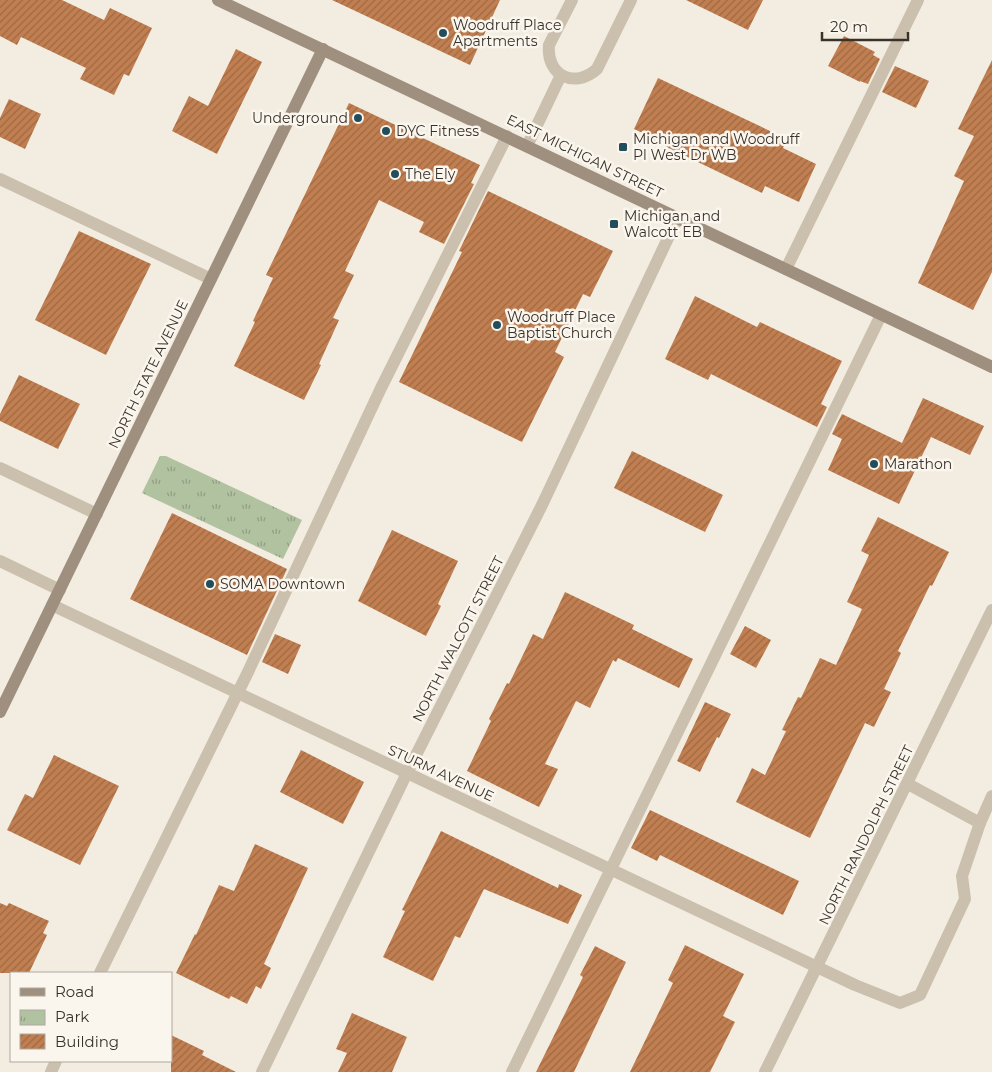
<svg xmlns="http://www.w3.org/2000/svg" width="992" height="1072" font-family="Montserrat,sans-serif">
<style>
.park{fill:url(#park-tufts)}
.building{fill:url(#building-hatch)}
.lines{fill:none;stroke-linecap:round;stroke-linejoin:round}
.lane{stroke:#cbc0ad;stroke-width:12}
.street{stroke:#cbc0ad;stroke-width:12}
.secondary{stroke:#9f8f7e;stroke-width:12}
.poi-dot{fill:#224d5a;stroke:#faf6ee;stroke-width:2}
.labels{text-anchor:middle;stroke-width:5;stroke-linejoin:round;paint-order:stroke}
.poi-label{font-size:14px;fill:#39322b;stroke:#faf6ee;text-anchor:start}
.street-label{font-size:14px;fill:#39322b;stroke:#faf6ee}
</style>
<defs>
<pattern id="park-tufts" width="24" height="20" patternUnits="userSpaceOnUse" patternTransform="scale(1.25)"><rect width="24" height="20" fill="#b1c2a1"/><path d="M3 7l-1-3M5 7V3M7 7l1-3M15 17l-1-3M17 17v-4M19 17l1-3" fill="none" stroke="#919e83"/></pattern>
<pattern id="building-hatch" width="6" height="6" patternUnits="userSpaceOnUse" patternTransform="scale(1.25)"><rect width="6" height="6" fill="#c17f51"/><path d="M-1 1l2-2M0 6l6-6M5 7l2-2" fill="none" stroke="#9e6943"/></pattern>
</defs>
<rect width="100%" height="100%" fill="#f3ede1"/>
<polygon class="park" points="160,456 166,456 302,520 283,559 142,493"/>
<g class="building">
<polygon points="0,0 62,0 104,20 110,8 152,28 129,76 124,74 114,95 80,79 86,68 21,37 17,45 0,36"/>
<polygon points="332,0 500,0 470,65"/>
<polygon points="686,0 763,0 748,30"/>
<polygon points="844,36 875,52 873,55 880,59 868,84 860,81 860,82 828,66"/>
<polygon points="236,49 262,62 217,154 172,131 189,96 208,106"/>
<polygon points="992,60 992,272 973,310 918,283 964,181 954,176 974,136 958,129"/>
<polygon points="895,66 929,81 916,108 882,92"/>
<polygon points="658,78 787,139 783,148 816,164 799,202 765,186 762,193 644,136 645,134 634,129"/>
<polygon points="9,99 41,114 25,149 0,137 0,118"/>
<polygon points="349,103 480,165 471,183 474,184 444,244 419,232 424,222 379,200 345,271 354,275 333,318 339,320 319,364 321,365 304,400 234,366 255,322 253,321 273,278 266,275"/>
<polygon points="488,191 613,251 590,297 583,294 555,352 564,357 522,442 399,382 462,252 459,251"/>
<polygon points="79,231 151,264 106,355 35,320"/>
<polygon points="695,296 757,327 760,322 842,361 821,404 827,407 817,427 711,374 708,380 665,359"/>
<polygon points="19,375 80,404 58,449 0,421 0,414"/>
<polygon points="923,398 984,426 970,455 931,437 899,504 828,470 842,439 832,434 842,414 902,443"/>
<polygon points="632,451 723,495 705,532 614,488"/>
<polygon points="172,513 287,569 247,655 130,599"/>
<polygon points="878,517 949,552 932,586 930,585 898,651 901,653 884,689 891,692 874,727 865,723 810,838 736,802 752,768 765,775 786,731 782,730 798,697 801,698 820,658 836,665 862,609 847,602 869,555 861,551"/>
<polygon points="392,530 458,561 438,604 441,606 426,636 358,601"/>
<polygon points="565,592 634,625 632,629 693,659 679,688 618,658 616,662 613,660 590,708 576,701 545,764 558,769 539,807 467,771 491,721 489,719 507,683 509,684 533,634 543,639"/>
<polygon points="745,626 771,640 756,668 730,654"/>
<polygon points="275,634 301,645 288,674 262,662"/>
<polygon points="705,702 731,714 719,738 717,737 700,772 677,761"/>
<polygon points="301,750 364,782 343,824 280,792"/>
<polygon points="54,755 119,786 80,865 7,830 25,794 33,798"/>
<polygon points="650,810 799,881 783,915 660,855 657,861 631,848"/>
<polygon points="441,831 558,888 559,884 582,895 568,924 484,889 460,938 455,936 433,981 383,957 405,911 402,910"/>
<polygon points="255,844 308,868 264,964 271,968 261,989 256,986 247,1004 231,996 229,999 176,973 195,934 196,935 219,885 234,891"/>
<polygon points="0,903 7,906 9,903 49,921 43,933 47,935 29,973 0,973"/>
<polygon points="685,945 744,974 723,1016 735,1022 710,1072 630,1072 673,983 668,980"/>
<polygon points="595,946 626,962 574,1072 536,1072 583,977 580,975"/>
<polygon points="352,1013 407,1037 392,1072 338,1072 347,1053 336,1049"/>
<polygon points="171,1035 204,1051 202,1055 236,1072 171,1072"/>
</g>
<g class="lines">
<g class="lane">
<polyline points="0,179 211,279"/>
<polyline points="786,269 918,0"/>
<polyline points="908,784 980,823"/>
<polyline points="817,967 855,985 900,1003 920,995 965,899 962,876 980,823 992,796"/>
<polyline points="100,973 248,672 381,388 507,136"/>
<polyline points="51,1072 56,1061"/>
<polyline points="512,1072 881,315"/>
</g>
<g class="street">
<path d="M572,0L549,45C546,76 575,89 597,69L631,0"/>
<polyline points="527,146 561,75"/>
<polyline points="0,468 97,514"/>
<polyline points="0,561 60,590"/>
<polyline points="52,605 817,967"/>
<polyline points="262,1072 407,773 542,505 678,217"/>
<polyline points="765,1072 992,610"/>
</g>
<g class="secondary">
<polyline points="218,0 992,367"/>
<polyline points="0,712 323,49"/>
</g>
</g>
<g class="poi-dot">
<circle cx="443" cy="33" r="5"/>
<circle cx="358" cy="118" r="5"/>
<circle cx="386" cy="131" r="5"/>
<rect x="618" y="142" width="10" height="10" rx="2.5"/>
<circle cx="395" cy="174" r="5"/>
<rect x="609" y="219" width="10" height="10" rx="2.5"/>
<circle cx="497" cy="325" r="5"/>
<circle cx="874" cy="464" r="5"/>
<circle cx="210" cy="584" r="5"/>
</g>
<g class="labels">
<g class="poi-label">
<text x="453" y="30">Woodruff Place<tspan x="453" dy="16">Apartments</tspan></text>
<text x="348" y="123" text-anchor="end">Underground</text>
<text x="396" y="136">DYC Fitness</text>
<text x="633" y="144">Michigan and Woodruff<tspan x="633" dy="16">Pl West Dr WB</tspan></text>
<text x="405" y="179">The Ely</text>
<text x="624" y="221">Michigan and<tspan x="624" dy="16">Walcott EB</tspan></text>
<text x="507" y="322">Woodruff Place<tspan x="507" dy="16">Baptist Church</tspan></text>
<text x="884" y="469">Marathon</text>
<text x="220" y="589">SOMA Downtown</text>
</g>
<g class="street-label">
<text transform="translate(585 156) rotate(26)" y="5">EAST MICHIGAN STREET</text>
<text transform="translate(148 374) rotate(-64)" y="5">NORTH STATE AVENUE</text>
<text transform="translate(458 639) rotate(-63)" y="5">NORTH WALCOTT STREET</text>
<text transform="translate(441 773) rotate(25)" y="5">STURM AVENUE</text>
<text transform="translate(866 835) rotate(-64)" y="5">NORTH RANDOLPH STREET</text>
</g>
</g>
<rect x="10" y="972" width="162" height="90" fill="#faf6ee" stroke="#ada8a0"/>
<rect x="20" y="988" width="25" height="8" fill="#9f8f7e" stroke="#ada8a0"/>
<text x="55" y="997" font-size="15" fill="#39322b">Road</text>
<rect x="20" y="1010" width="25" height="15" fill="url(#park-tufts)" stroke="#ada8a0"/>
<text x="55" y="1022" font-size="15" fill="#39322b">Park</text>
<rect x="20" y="1034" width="25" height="15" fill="url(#building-hatch)" stroke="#ada8a0"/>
<text x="55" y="1047" font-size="15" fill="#39322b">Building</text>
<path d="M822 32v8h86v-8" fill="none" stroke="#39322b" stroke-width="2.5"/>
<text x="830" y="32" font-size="15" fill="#39322b" stroke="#faf6ee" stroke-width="4" paint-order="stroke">20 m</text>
</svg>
